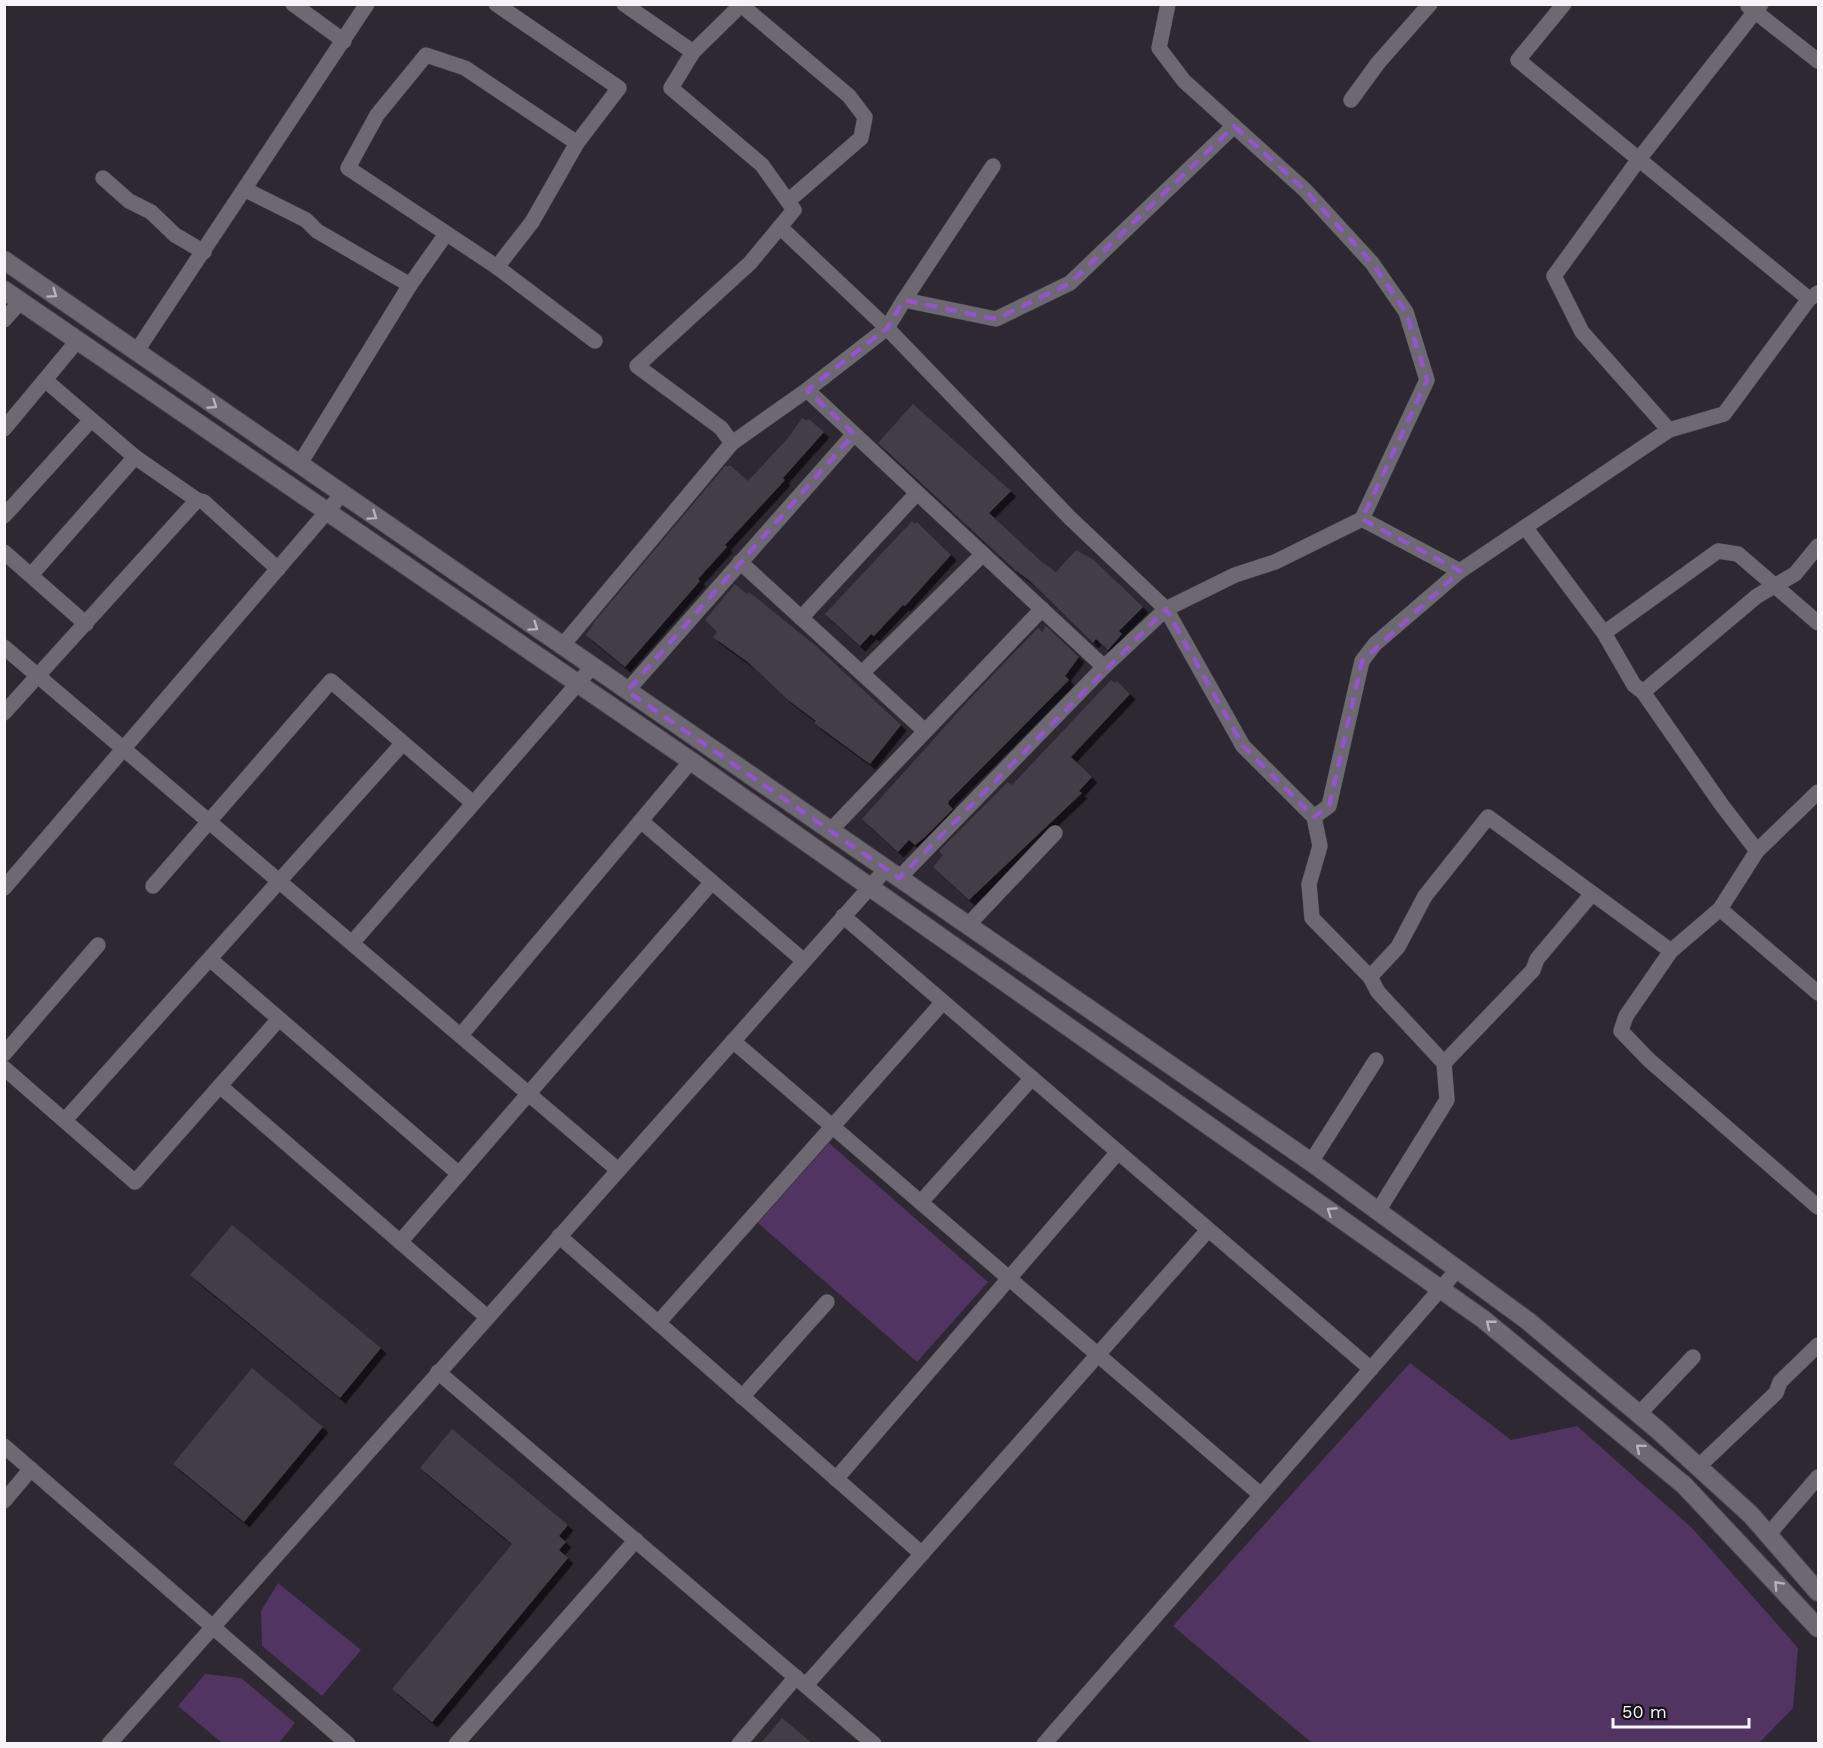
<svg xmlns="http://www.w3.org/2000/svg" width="1823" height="1748" font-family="'Work Sans',sans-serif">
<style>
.green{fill:#523462}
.building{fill:#433d47;filter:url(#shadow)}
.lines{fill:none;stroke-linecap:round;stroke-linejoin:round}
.minor-casing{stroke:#4c464f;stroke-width:16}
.tertiary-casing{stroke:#4c464f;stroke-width:20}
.minor{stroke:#6e6872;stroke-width:15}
.tertiary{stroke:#6e6872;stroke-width:18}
.oneway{stroke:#b9b4bc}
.marked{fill:none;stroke:#9454cb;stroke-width:4.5;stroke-dasharray:12 8;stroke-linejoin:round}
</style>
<defs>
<filter id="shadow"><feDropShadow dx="5.5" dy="5.5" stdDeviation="0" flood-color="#0009"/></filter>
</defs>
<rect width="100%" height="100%" fill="#2d2831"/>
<g class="green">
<polygon points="829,1143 988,1282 917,1362 758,1223"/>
<polygon points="1410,1363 1511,1440 1577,1426 1692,1528 1798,1648 1793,1708 1759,1743 1312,1743 1173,1626"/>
<polygon points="278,1583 361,1650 322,1696 262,1646 261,1611"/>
<polygon points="205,1674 241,1678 295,1723 279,1743 222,1743 178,1706"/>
</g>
<g class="building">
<polygon points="913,404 1011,491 989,513 1043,563 1056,572 1076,550 1094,560 1143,607 1119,631 1122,634 1108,650 1096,639 1093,643 1030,581 1015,570 878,443"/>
<polygon points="802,418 806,420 809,419 824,432 783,478 785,480 725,545 727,547 698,579 700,581 625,667 586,635 595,621 725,466 731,466 748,481 788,438"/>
<polygon points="912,521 915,524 917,522 951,555 905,606 903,605 874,636 871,634 860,646 825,614"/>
<polygon points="735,584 747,594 749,592 816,646 901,725 870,764 814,723 816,721 788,700 749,663 713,637 717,632 705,620"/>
<polygon points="1046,626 1079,657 1065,676 1069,680 949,801 948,804 953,809 924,838 915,845 909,840 898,852 862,819 967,702 1038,628 1042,632"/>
<polygon points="1111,680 1115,683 1117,681 1130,694 1071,757 1092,777 1079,791 1082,793 969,900 933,867 943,855 939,851 1008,782 1012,785"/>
<polygon points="232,1225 381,1348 340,1398 190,1275"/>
<polygon points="252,1368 323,1427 244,1522 173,1464"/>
<polygon points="452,1429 568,1525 559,1536 566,1542 559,1550 568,1558 432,1722 392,1689 512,1544 420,1468"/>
<polygon points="782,1718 812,1743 761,1743"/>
</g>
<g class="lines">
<defs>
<g id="minor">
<polyline points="293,4 344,41"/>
<polyline points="496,4 619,88 577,143 532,222 497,267"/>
<polyline points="624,4 693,52"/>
<polyline points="740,4 849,96 865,117 861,138 788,201"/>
<polyline points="1564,4 1518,60 1809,299"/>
<polyline points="1761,4 1639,159 1554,276 1582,332 1669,430 1724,414 1809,299 1818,293"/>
<polyline points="1748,6 1818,61"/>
<polyline points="1351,100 1378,63 1430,4"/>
<polyline points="577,143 465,68 426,55 377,115 348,168 497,267 595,341"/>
<polyline points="103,178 129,201 151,212 175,235 204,252"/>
<polyline points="246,190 306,220 317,231 410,285"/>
<polyline points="780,227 887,328 1070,518 1166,609 1243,746 1314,817 1320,846 1309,884 1312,918 1370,977 1378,992 1444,1063 1447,1100 1378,1211"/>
<polyline points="904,300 993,166"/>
<polyline points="4,320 21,301"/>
<polyline points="136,352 367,4"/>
<polyline points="45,380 135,457 197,500 204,502 278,569"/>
<polyline points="807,390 1104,667"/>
<polyline points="4,429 78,340"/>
<polyline points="732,443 807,390 887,328 904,300 996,319 1070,283 1234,126"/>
<polyline points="299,465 410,285 446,234"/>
<polyline points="4,516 91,420"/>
<polyline points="1362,519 1460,571"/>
<polyline points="1525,527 1604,633 1634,685 1643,692 1721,804 1757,851"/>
<polyline points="4,552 86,624"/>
<polyline points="740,562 925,731"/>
<polyline points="31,575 135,457"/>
<polyline points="801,618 917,493"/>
<polyline points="1604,633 1718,551 1738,554 1818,623"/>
<polyline points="562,646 732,443 721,428 637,366 750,263 794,210 762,165 671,88 693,52 742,4"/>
<polyline points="4,647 618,1170"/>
<polyline points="862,673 983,554"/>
<polyline points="627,691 854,434"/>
<polyline points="1643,692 1757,596 1795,574 1818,546"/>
<polyline points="4,713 197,500"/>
<polyline points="1818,792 1757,851 1720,909 1671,951 1626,1016 1621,1031 1649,1060 1818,1207"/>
<polyline points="1314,817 1329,806 1362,661 1375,644 1460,571 1669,430"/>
<polyline points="641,821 804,961"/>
<polyline points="830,831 1042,609"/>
<polyline points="899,878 1104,667 1166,609 1235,575 1275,562 1362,519 1427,380 1406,312 1372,263 1305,190 1184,81 1159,48 1168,4"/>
<polyline points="153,886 331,681 473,803"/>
<polyline points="4,888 342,494"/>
<polyline points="1720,909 1818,993"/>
<polyline points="843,916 1371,1369"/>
<polyline points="968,925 1055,833"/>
<polyline points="352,943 592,667"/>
<polyline points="211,960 459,1174"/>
<polyline points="1370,977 1398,947 1425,896 1488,817 1671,951"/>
<polyline points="461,1035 691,761"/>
<polyline points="733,1041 1261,1495"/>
<polyline points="4,1054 98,945"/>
<polyline points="1444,1063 1533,970 1537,959 1591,895"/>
<polyline points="4,1068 135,1182 279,1019"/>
<polyline points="220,1086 487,1317"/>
<polyline points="65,1120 403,743"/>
<polyline points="1311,1162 1376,1060"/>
<polyline points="921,1202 1032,1078"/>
<polyline points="559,1236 922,1554"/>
<polyline points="400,1242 712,882"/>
<polyline points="658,1323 943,1002"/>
<polyline points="438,1372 874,1744"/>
<polyline points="742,1397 827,1302"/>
<polyline points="1639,1414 1693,1357"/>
<polyline points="4,1446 348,1744"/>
<polyline points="1698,1467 1776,1393 1780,1382 1818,1345"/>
<polyline points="836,1479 1118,1152"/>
<polyline points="4,1501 31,1469"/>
<polyline points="1768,1535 1818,1477"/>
<polyline points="806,1685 1208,1230"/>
<polyline points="109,1744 886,869"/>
<polyline points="456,1744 636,1540"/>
<polyline points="739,1744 796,1677"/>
<polyline points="1044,1744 1457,1270"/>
</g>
<g id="tertiary">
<polyline points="4,260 1311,1162 1528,1321 1659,1431 1751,1515 1818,1592"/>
<polyline points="4,290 691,761 1483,1319 1684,1485 1818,1628"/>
</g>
</defs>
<use href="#minor" class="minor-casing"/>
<use href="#tertiary" class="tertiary-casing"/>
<use href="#minor" class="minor"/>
<use href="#tertiary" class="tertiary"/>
</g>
<defs><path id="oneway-chevron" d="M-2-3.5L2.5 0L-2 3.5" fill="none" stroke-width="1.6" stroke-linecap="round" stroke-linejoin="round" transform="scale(1.5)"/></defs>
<g class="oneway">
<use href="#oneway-chevron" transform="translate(53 294) rotate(35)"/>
<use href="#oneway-chevron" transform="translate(213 405) rotate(35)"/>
<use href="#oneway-chevron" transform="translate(373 516) rotate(35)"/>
<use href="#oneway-chevron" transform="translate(534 627) rotate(35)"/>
<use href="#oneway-chevron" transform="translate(1331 1211) rotate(-145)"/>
<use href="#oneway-chevron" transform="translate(1490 1324) rotate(-141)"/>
<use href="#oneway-chevron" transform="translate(1640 1448) rotate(-140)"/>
<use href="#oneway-chevron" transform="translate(1778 1585) rotate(-133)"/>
</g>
<path class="marked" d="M1234,126L1305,190L1372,263L1406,312L1427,380L1362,519L1460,571L1362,661L1329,806L1314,817L1243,746L1166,609L899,878L627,691L854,434L807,390L887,328L904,300L996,319L1070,283Z"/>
<rect width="1823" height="1748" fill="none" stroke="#f7f3f9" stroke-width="12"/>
<path d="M1613 1718v9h136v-9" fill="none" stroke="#f7f3f9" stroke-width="3"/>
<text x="1622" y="1718" font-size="18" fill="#f7f3f9" stroke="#141216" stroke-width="4.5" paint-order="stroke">50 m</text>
</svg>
